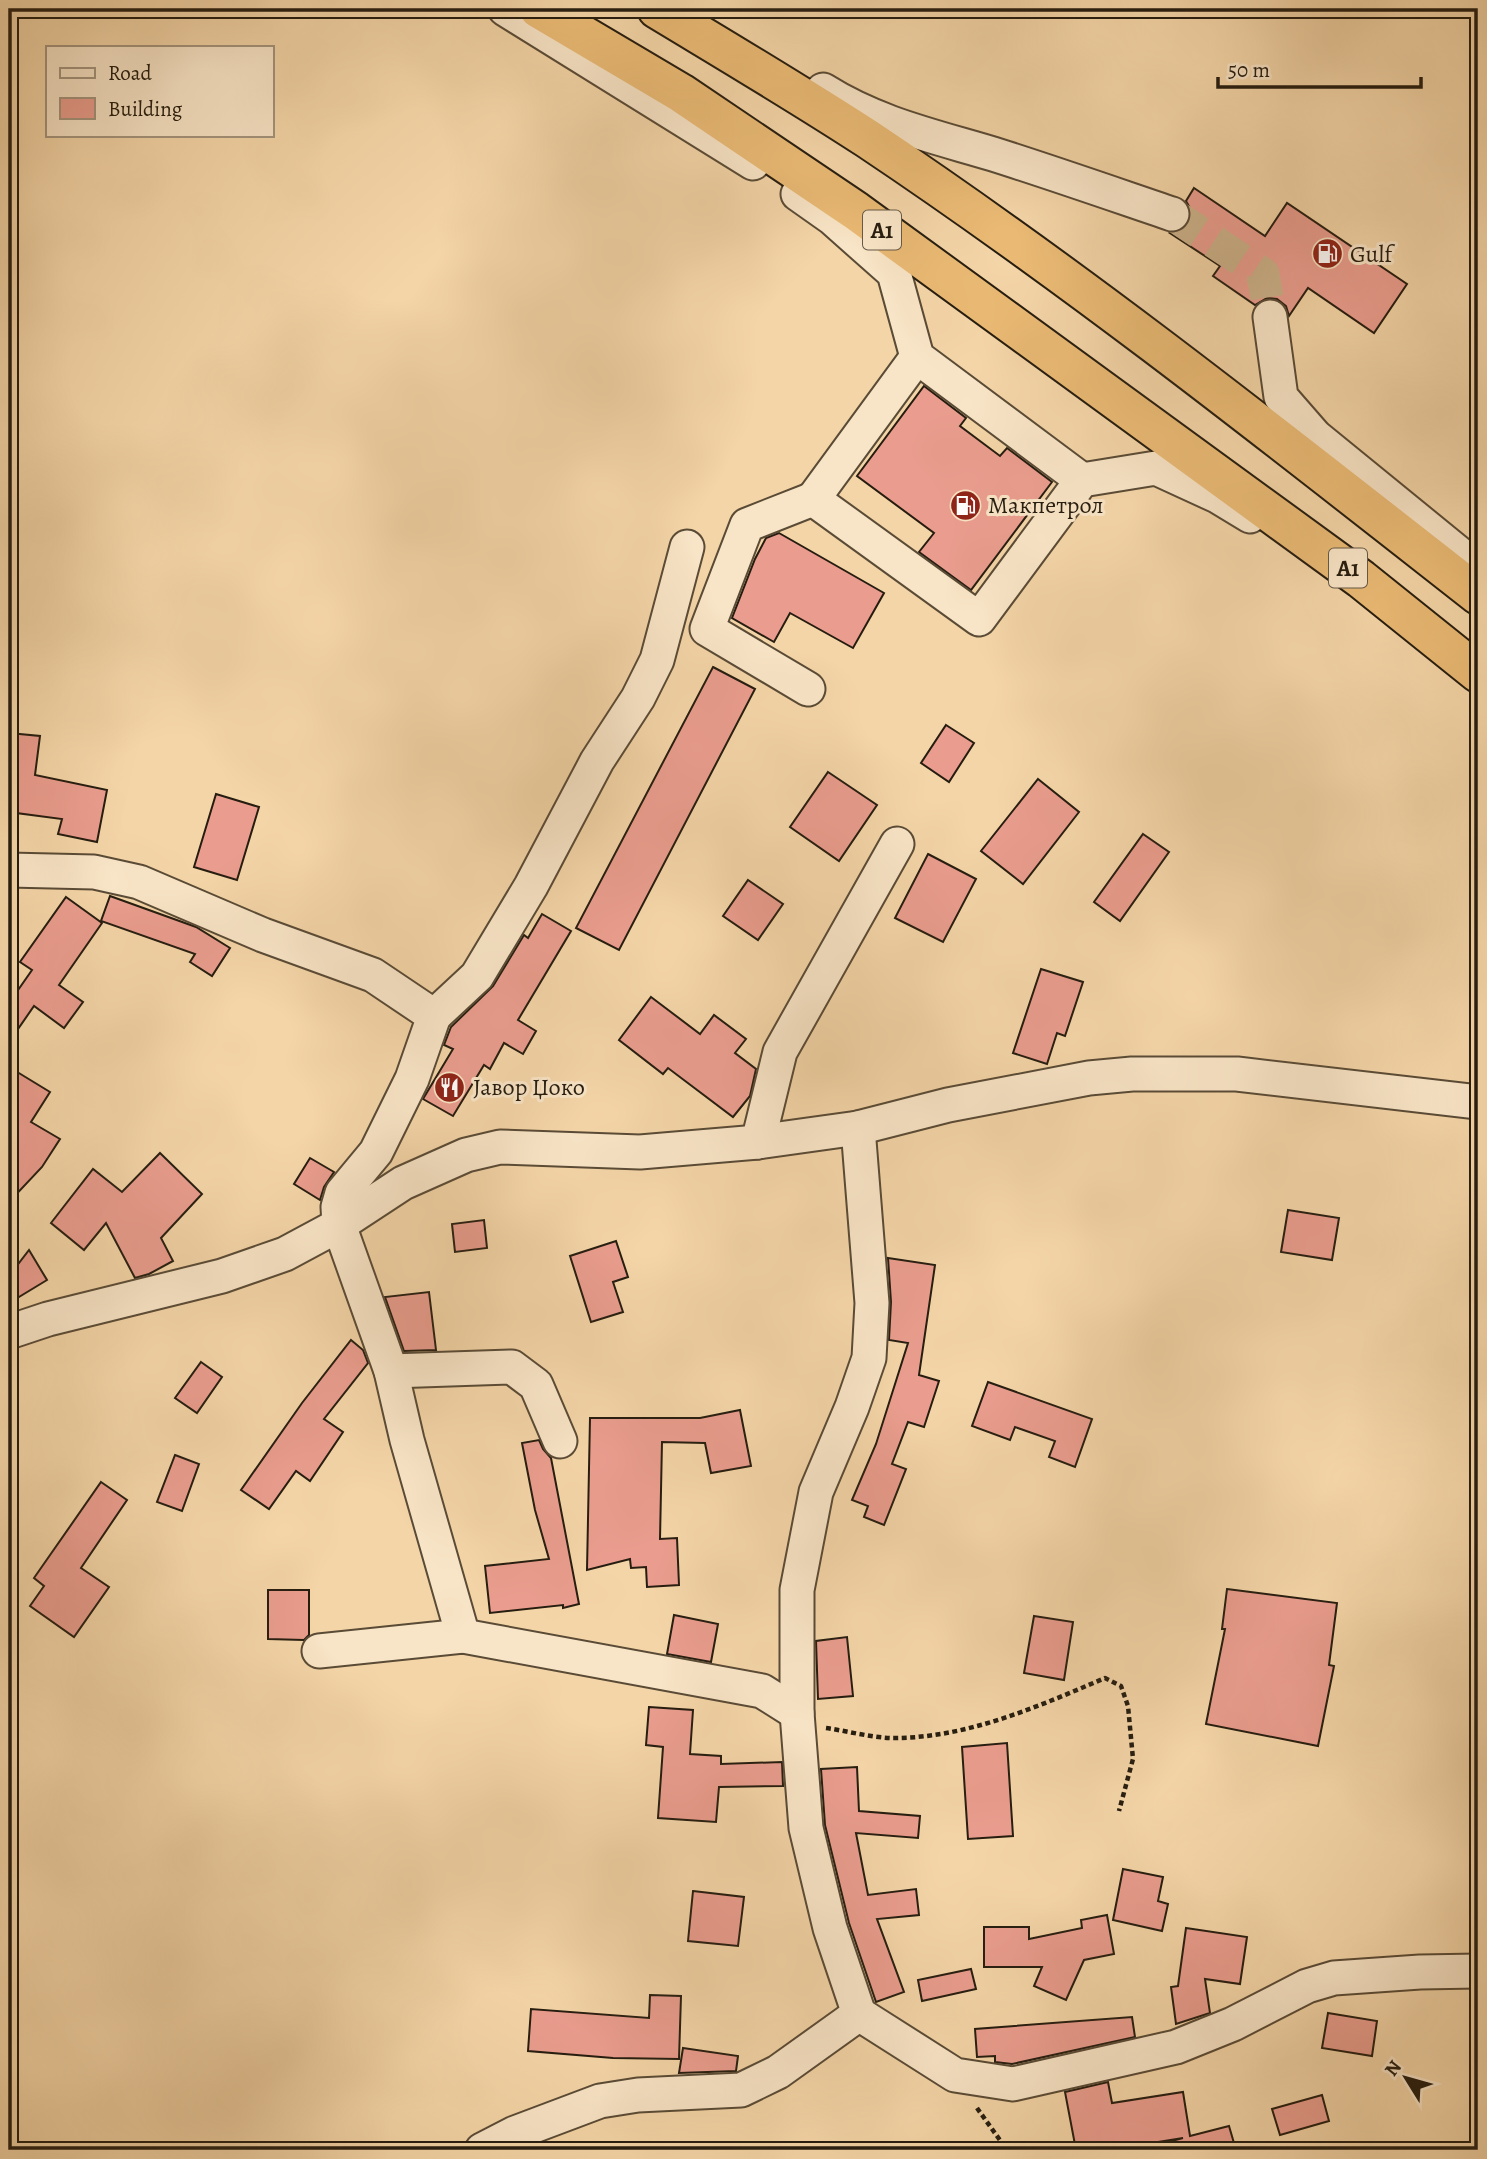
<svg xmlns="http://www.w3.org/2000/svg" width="1487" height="2159" font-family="Alegreya,serif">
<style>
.building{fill:#ea9d8e;stroke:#261d10;stroke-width:2}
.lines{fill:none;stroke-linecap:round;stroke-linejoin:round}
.minor-tunnel{stroke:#cbb089;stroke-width:33;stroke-dasharray:33 17;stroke-linecap:butt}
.minor-casing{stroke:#5a4b36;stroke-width:37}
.highway-casing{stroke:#261d10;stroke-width:42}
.path{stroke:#261d10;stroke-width:4.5;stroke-dasharray:5 3.5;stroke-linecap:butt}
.minor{stroke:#f8e4c6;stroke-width:33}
.highway{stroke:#eaba74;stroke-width:38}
.labels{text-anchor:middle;stroke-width:6;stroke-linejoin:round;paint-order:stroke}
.shield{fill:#f8e4c6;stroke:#655947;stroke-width:2}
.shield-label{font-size:23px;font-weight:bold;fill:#261d10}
.poi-label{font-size:24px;fill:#261d10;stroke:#f8e4c6;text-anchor:start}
</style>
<rect width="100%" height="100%" fill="#f4d5a7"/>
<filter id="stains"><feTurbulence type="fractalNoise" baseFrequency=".00286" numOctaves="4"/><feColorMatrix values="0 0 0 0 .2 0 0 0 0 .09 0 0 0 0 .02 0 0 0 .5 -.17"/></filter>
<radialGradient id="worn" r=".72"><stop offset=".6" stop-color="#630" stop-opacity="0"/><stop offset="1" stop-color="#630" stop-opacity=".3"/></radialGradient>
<g class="building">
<polygon points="1194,188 1265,236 1287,203 1407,284 1374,333 1308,288 1289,316 1286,306 1277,299 1267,298 1255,305 1213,276 1220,266 1170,233 1184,229 1190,221 1191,210 1186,201"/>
<polygon points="924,386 966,418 960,426 1000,456 1007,448 1052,482 971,590 919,552 934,533 857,476"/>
<polygon points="779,533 884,593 853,648 790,613 774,642 732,618 755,559 766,538"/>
<polygon points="713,667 755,689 619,950 576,928"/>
<polygon points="946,725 974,743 949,782 921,763"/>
<polygon points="9,733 40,736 35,775 107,790 97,842 58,834 62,819 9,812"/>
<polygon points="828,772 877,805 839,861 790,827"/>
<polygon points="1038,779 1079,812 1023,884 981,851"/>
<polygon points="216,794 259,807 237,880 194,867"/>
<polygon points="1143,834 1169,852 1120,921 1094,902"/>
<polygon points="928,854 976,879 943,942 895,918"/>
<polygon points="748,880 783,904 758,940 723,916"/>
<polygon points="110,896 196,927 230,948 212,976 190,962 195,954 101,921"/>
<polygon points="66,897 102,923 59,985 83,1002 64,1028 34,1006 9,1042 9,1003 32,970 20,962"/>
<polygon points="542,914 571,931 518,1020 536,1031 523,1054 504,1043 490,1069 484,1065 453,1116 423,1099 453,1049 444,1045 451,1027 493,986 524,935 528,938"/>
<polygon points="1041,969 1083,982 1065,1036 1057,1033 1047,1064 1013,1053"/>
<polygon points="651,997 700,1034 714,1015 746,1039 735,1053 756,1069 750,1096 733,1117 668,1068 663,1074 619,1040"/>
<polygon points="9,1067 50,1092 31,1122 60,1139 42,1167 9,1202"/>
<polygon points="160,1153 202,1194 161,1238 173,1261 149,1274 135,1278 106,1223 84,1250 51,1223 93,1169 122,1192"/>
<polygon points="310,1158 334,1172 324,1187 320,1200 294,1184"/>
<polygon points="1288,1210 1339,1218 1332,1260 1281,1252"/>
<polygon points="484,1220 487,1248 455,1252 452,1224"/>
<polygon points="616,1241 628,1277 613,1282 623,1312 591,1322 570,1256"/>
<polygon points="29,1250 47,1280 9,1303 9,1276"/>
<polygon points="888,1258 935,1265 919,1375 939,1381 924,1427 908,1422 892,1464 906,1469 884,1525 864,1517 868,1506 852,1500 876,1444 908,1343 889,1340 891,1302"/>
<polygon points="429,1292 436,1350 404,1351 385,1297"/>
<polygon points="351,1340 363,1350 368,1363 324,1419 343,1432 310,1481 296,1471 269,1509 241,1490 302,1403"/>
<polygon points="201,1362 222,1377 197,1413 175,1398"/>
<polygon points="988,1382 1092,1419 1075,1467 1049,1457 1055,1441 1015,1427 1010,1440 972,1426"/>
<polygon points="740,1410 751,1466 711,1473 705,1443 662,1442 660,1539 677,1538 679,1585 647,1587 646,1567 631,1568 630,1559 587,1570 590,1418 700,1418"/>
<polygon points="539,1440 543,1449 551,1458 579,1604 563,1608 563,1605 490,1613 485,1566 549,1559 535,1510 522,1443"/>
<polygon points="175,1455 199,1464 182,1511 157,1502"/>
<polygon points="101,1482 127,1500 81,1568 109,1587 74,1637 30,1606 44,1586 34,1578"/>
<polygon points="1227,1589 1337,1603 1329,1665 1334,1666 1318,1746 1206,1724 1225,1629 1222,1629"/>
<polygon points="268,1590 309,1590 309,1635 304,1640 268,1639"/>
<polygon points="674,1615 718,1624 711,1662 667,1654"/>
<polygon points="1034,1616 1073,1622 1064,1680 1024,1673"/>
<polygon points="847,1637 853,1696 818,1699 816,1641"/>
<polygon points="649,1707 693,1710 690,1754 721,1756 721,1764 782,1762 783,1786 719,1787 716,1822 658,1818 663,1747 646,1745"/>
<polygon points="1007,1743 1013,1836 968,1839 962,1747"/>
<polygon points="857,1767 859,1811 920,1816 918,1838 856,1833 868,1895 916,1889 919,1915 877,1919 904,1992 876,2002 849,1923 825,1825 821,1769"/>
<polygon points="1123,1869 1163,1877 1158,1901 1168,1904 1162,1931 1113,1920"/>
<polygon points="693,1891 744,1897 738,1946 688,1941"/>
<polygon points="1107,1915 1114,1954 1084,1960 1066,2000 1034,1986 1042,1967 984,1967 984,1927 1029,1927 1029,1939 1082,1928 1081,1920"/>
<polygon points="1186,1928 1247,1937 1240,1984 1205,1979 1210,2013 1176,2024 1171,1987 1178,1986"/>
<polygon points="971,1969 976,1989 922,2001 918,1980"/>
<polygon points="650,1995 681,1996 679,2059 613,2058 528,2051 531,2009 649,2018"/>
<polygon points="1328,2013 1377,2021 1372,2056 1322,2048"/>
<polygon points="1132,2017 1135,2037 1012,2064 995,2062 995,2056 977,2057 975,2029"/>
<polygon points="683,2048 738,2056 736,2071 679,2073"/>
<polygon points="1108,2082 1112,2103 1183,2092 1190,2136 1229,2126 1236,2150 1165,2150 1164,2143 1183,2138 1108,2150 1076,2150 1065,2092"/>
<polygon points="1322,2095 1329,2121 1280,2135 1272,2109"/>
</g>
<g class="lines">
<polyline class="minor-tunnel" points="1172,214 1263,274 1270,317"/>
<defs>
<g id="minor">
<polyline points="505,9 753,163"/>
<path d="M823,90C877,124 933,136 993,154C1053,173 1113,194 1172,214"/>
<polyline points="798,194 832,218 894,273 917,357 1082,480"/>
<polyline points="1270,317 1281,397 1315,436 1478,569"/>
<polyline points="917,357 813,499 979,619 1082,480 1156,468 1217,496 1250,516"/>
<polyline points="808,689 707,629 747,525 813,499"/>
<polyline points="9,870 94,872 139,882 263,935 373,975 434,1016 412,1079 376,1152 342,1193 338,1207 339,1225 391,1371 407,1440 463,1636"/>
<polyline points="434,1016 477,976 531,886 597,761 638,698 657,660 687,547"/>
<polyline points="758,1142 780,1052 897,844"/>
<polyline points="9,1332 48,1319 222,1276 285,1254 339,1225 403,1183 466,1155 500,1147 640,1152 758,1142 858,1128 948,1105 1089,1078 1132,1074 1237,1074 1478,1102"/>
<polyline points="391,1371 512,1367 536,1385 560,1441"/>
<polyline points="319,1651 463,1636 762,1691 797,1713"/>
<polyline points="859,2014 955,2075 1013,2084 1176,2047 1233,2024 1307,1986 1334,1978 1420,1972 1478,1971"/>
<polyline points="482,2150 515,2133 600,2101 638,2095 741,2090 778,2072 859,2014 830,1928 806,1828 797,1713 797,1590 816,1492 852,1407 869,1358 872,1303 858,1128"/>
</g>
<g id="highway">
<polyline points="539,9 681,93 856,211 1361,579 1478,673"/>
<path d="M657,9C728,52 799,94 868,139C1079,280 1279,439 1478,595"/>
</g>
</defs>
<use href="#minor" class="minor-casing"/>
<use href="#highway" class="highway-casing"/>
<g class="path">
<path d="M826,1728C847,1731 869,1737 890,1738C965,1739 1037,1707 1105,1678L1121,1686L1128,1706L1133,1759L1119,1811"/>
<polyline points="977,2108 1007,2150"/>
</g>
<use href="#minor" class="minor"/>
<use href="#highway" class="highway"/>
</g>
<defs>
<symbol id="fuel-disc" viewBox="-11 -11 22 22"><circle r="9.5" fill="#8f2418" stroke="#f8e4c6"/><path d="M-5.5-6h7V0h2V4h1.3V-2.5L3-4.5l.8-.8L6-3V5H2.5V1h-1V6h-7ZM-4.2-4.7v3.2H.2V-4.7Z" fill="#fff"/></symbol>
<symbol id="restaurant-disc" viewBox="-11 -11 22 22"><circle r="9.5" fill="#8f2418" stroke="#f8e4c6"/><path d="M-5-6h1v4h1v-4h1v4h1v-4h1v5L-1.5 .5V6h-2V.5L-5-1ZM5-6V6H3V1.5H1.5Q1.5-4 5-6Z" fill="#fff"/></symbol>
</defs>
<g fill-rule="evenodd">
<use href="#fuel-disc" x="1310" y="236" width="35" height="35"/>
<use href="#fuel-disc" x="948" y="488" width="35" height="35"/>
<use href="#restaurant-disc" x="432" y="1070" width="35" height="35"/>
</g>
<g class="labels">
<g class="shield">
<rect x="863" y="210.5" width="38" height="39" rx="5"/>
<rect x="1329" y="548.5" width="38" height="39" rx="5"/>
</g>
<g class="shield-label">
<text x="882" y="238">A1</text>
<text x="1348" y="576">A1</text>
</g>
<g class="poi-label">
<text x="1350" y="262">Gulf</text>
<text x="988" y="513">Макпетрол</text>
<text x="473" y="1095">Јавор Џоко</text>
</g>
</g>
<rect width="1487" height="2159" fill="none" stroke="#f4d5a7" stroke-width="35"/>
<rect x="10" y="10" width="1466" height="2138" fill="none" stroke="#261d10" stroke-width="3.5"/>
<rect x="18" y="18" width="1452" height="2124" fill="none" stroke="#261d10" stroke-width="2"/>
<rect x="46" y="46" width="228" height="91" fill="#f8e4c6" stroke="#a4947d" stroke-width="2"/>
<rect x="60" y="68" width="35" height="10" fill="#f8e4c6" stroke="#a4947d" stroke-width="2"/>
<text x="108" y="80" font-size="21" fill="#261d10">Road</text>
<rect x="60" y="98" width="35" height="21" fill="#ea9d8e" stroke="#a4947d" stroke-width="2"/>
<text x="108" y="116" font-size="21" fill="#261d10">Building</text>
<g transform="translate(1406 2078) rotate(307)" stroke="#f8e4c6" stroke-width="5" paint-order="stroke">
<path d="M0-5L12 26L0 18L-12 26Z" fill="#261d10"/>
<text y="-10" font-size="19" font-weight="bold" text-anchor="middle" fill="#261d10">N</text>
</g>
<path d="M1218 77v10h203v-10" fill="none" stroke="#261d10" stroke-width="3.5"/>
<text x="1228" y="77" font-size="21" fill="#261d10" stroke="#f8e4c6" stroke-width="5" paint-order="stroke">50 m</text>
<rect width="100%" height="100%" filter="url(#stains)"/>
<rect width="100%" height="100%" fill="url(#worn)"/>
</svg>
